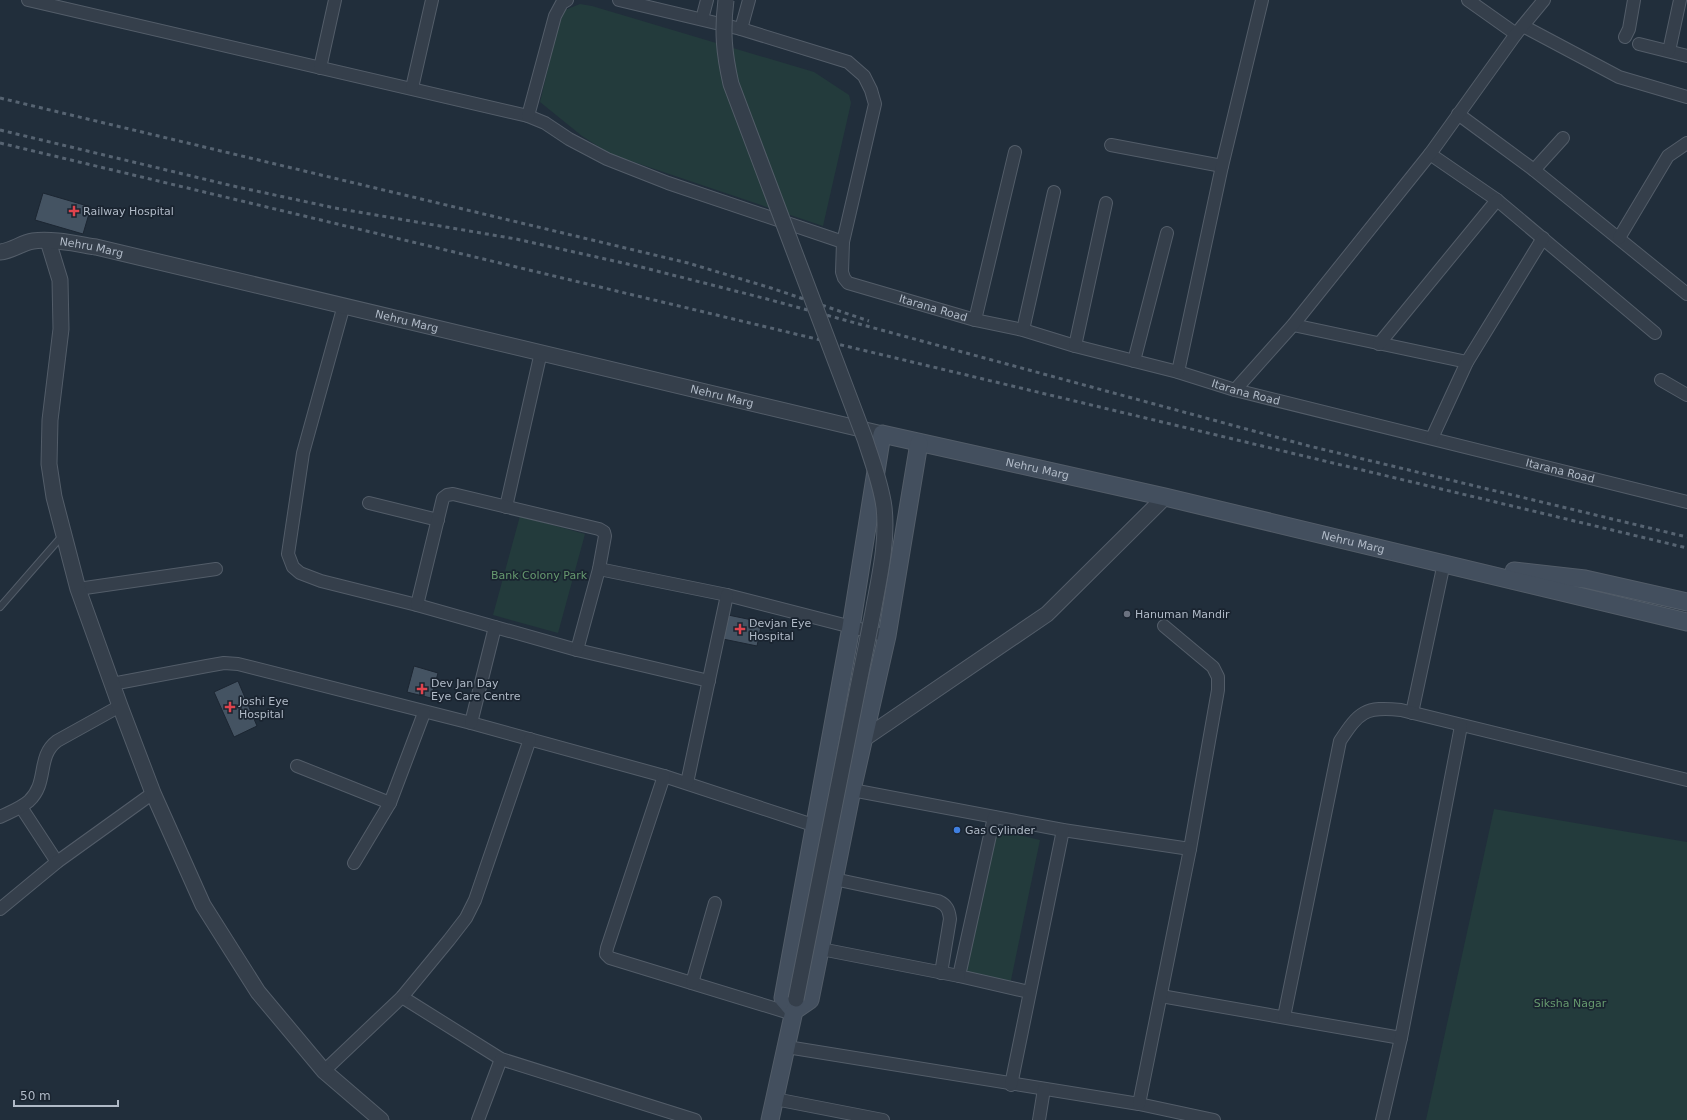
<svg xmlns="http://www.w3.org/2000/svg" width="1687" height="1120" font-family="'DejaVu Sans',sans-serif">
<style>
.green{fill:#233b3c}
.building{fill:#445362;stroke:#1c2632}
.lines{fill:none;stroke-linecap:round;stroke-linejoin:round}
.service-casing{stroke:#535d69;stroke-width:8}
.minor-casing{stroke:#535d69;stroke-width:14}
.tertiary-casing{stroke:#535d69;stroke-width:17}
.secondary-casing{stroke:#535d69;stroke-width:19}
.service{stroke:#353f4b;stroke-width:6}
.minor{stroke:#353f4b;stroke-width:12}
.tertiary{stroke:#353f4b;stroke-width:15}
.secondary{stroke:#434f5e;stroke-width:17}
.rail{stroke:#576472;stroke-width:3;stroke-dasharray:4 4;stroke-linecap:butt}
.tertiary-bridge-casing{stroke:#535d69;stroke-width:17;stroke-linecap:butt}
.tertiary-bridge{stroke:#353f4b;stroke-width:15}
.health-dot{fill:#e0444e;stroke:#1a2430;stroke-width:1.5}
.worship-dot{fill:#6b7280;stroke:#1a2430;stroke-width:1.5}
.shop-dot{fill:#3f7fe0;stroke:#1a2430;stroke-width:1.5}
.labels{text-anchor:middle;stroke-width:3.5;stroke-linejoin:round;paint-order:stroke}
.poi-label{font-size:11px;fill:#b0bac7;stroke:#1a2430;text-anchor:start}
.street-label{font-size:11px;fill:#b0bac7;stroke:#1a2430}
.park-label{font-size:11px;fill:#66996e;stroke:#1a2430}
</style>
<rect width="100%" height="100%" fill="#212e3b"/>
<g class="green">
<polygon points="580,4 592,6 814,72 849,95 851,103 823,226 610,154 582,136 540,102 559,22 565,10"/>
<polygon points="520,516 585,534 558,633 493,615"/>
<polygon points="1494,809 1687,842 1687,1120 1426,1120"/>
<polygon points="992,829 1040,840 1010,985 962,975"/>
</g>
<g class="building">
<polygon points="43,193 91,207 83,234 35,220"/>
<polygon points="728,615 762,622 757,646 723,639"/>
<polygon points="414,666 438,673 431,698 407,692"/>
<polygon points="238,681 257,726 234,737 214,692"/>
</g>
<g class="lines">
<defs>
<polyline id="service" points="0,607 62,536"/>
<g id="minor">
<polyline points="28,0 528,116 545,123 569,139 607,159 668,183 843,242"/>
<path id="s1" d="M619,0L741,29L848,62L864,76L871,90L875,104L843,242L842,272L844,278L848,283L975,320L1023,330L1075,346L1178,372L1235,390L1687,502"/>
<polyline points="1468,0 1516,34"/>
<polyline points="702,19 707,0"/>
<polyline points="1523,26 1619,77 1687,97"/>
<polyline points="741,29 749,0"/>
<polyline points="1625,37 1629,29 1634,0"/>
<polyline points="1639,44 1687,56"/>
<polyline points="1669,51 1680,0"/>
<polyline points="320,68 335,0"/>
<polyline points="412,88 432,0"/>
<polyline points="1458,114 1534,170 1687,294"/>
<polyline points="528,116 555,16 562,3 567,0"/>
<polyline points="1111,145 1222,166"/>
<polyline points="1430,154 1497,200 1655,333"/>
<polyline points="1534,170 1563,138"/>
<polyline points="1619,238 1668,156 1687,143"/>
<polyline points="344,305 303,453 288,554 293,567 300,573 321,581 417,605 577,650 709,681"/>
<polyline points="975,320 1015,152"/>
<polyline points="1293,325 1467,362"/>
<polyline points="1023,330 1054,192"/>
<polyline points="1379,344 1497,200"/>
<polyline points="1075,346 1106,203"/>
<polyline points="1134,361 1167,233"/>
<polyline points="1178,372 1222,166 1262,0"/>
<polyline points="1661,380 1687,395"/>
<polyline points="1235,390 1293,325 1430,154 1516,34 1544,0"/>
<polyline points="1432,438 1467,362 1543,238"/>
<polyline points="369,503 438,520"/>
<polyline points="506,507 541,352"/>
<polyline points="599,569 727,595 887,636"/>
<polyline points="78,589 216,569"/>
<polyline points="417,605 443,498 447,495 453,494 599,529 604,532 605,536 599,569 577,650"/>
<polyline points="112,684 207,666 224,663 238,664 471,723 664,776 822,828"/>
<polyline points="1412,713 1444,563"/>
<polyline points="471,723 495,627"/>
<polyline points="297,766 390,803"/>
<polyline points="664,776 607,948 606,954 610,958 793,1014"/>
<polyline points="687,783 727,595"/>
<polyline points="852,790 1063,830 1190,849 1218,690 1218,677 1213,667 1164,626"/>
<polyline points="21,807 57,862"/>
<path d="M0,817C10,812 21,808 29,801C49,782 36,757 57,741L120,706"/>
<polyline points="994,817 959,976 1029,992"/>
<polyline points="354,863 390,803 424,713"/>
<path d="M834,879L938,901C947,905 949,910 950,919L941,973"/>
<polyline points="0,909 57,862 153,793"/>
<polyline points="821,949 959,976"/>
<polyline points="692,983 715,903"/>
<polyline points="1161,996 1401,1038"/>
<polyline points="402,997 501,1059 695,1120"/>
<path d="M1284,1017L1340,741C1359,712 1365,706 1401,710L1687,780"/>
<polyline points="787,1047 1139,1104 1214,1120"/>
<polyline points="324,1071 402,997 449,940 466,918 475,900 530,739"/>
<polyline points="1011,1085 1063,830"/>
<polyline points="775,1099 883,1120"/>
<polyline points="1139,1104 1190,849"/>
<polyline points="478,1120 501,1059"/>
<polyline points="1039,1120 1044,1089"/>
<polyline points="1382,1120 1401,1038 1461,726"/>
</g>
<g id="tertiary">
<polyline points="48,241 60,280 61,329 50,420 49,464 54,497 78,589 120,706 153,793 203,905 258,992 324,1071 381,1120"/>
<path id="s2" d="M0,252C12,251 21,243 33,241C51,238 77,244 96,247L882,434"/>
<polyline points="865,738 1047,614 1165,497"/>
</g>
<g id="secondary">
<polyline points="1514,571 1585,579 1687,602"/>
<path id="s3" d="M794,1011L783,998L851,627L882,434L1165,497L1687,622"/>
<polyline points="770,1120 794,1011 810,1000 852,790 887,636 919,443"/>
</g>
</defs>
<use href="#service" class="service-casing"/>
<use href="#minor" class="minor-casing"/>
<use href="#tertiary" class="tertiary-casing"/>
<use href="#secondary" class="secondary-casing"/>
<use href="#service" class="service"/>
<use href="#minor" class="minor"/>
<use href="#tertiary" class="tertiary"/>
<use href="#secondary" class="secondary"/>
<g class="rail">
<polyline points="0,98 688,263 771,288 869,321"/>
<polyline points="0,130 233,186 335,208 516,239 641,267 767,299 1309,446 1687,537"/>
<polyline points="0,143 1687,548"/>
</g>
<defs>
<path id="tertiary-bridge" d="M726,0C722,31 724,53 731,84L865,439C872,461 881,484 884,507C888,542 879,578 873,612L796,999"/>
</defs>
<use href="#tertiary-bridge" class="tertiary-bridge-casing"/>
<use href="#tertiary-bridge" class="tertiary-bridge"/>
</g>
<g class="health-dot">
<path d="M72 205h4v4h4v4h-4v4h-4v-4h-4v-4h4z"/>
<path d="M738 623h4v4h4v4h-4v4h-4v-4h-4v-4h4z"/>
<path d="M420 683h4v4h4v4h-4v4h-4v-4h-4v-4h4z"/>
<path d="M228 701h4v4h4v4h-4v4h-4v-4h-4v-4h4z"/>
</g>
<circle class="worship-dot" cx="1127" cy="614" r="4"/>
<circle class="shop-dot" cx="957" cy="830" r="4"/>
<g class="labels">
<g class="poi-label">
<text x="83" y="215">Railway Hospital</text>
<text x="1135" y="618">Hanuman Mandir</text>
<text x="749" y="627">Devjan Eye<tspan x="749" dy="13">Hospital</tspan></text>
<text x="431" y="687">Dev Jan Day<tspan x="431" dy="13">Eye Care Centre</tspan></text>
<text x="239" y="705">Joshi Eye<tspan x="239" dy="13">Hospital</tspan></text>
<text x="965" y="834">Gas Cylinder</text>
</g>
<g class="street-label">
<text dy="4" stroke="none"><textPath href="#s2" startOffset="94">Nehru Marg</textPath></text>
<text dy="4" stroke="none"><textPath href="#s1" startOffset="562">Itarana Road</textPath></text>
<text dy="4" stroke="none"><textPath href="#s2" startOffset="418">Nehru Marg</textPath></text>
<text dy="4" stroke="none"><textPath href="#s1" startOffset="886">Itarana Road</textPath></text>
<text dy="4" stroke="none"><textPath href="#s2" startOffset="742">Nehru Marg</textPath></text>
<text dy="4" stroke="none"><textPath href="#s3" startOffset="749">Nehru Marg</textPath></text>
<text dy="4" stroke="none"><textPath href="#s1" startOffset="1210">Itarana Road</textPath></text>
<text dy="4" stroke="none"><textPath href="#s3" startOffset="1073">Nehru Marg</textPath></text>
</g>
<g class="park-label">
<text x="539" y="579">Bank Colony Park</text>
<text x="1570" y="1007">Siksha Nagar</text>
</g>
</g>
<path d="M14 1100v6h104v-6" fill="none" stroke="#b0bac7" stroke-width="2"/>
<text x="20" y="1100" font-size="12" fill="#b0bac7" stroke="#1a2430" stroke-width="3" paint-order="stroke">50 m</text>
</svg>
